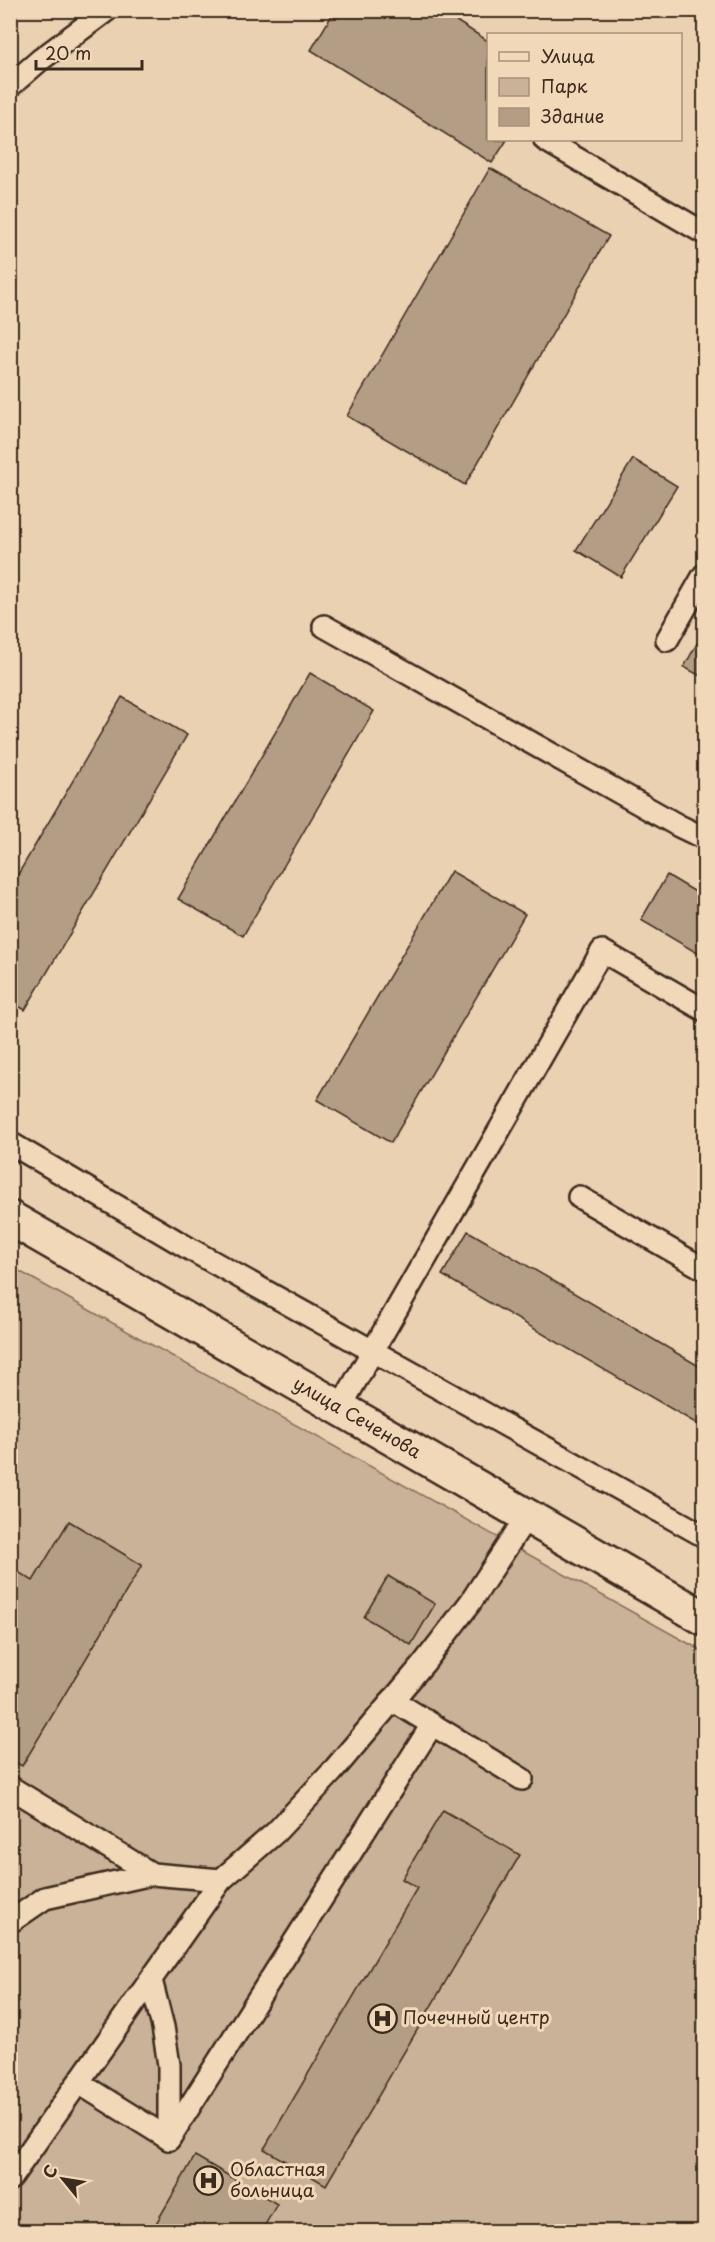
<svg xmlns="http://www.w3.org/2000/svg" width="715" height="2242" font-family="'Playpen Sans',sans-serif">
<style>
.green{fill:#c9b297;stroke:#826e5a;stroke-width:1.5}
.building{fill:#b39d84;stroke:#3b2a1e;stroke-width:1.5}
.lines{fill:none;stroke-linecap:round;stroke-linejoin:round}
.lane-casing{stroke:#3b2a1e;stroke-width:26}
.street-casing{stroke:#3b2a1e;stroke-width:38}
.lane{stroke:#f0d8b8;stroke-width:21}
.street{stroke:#f0d8b8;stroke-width:33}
.labels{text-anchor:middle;stroke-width:6;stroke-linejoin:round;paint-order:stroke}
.street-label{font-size:18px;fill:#3b2a1e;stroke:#f0d8b8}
.poi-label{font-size:18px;fill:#3b2a1e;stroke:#f0d8b8;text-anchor:start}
</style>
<rect width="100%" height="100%" fill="#e9d1b2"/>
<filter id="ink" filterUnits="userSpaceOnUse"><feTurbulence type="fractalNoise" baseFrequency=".0167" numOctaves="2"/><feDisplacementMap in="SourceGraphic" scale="12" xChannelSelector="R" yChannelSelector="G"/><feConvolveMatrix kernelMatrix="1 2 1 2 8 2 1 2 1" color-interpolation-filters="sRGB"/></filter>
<g filter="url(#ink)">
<polygon class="green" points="10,1266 704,1652 704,2231 11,2231"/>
<g class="building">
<polygon points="335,10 439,10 488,41 488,140 507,140 492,163 311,50"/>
<polygon points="490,168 609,236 465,485 347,416"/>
<polygon points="633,459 677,486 621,577 576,550"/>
<polygon points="704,631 704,678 684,667"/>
<polygon points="310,673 374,711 243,936 178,899"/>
<polygon points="122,697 187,735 25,1010 10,1001 10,888"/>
<polygon points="451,871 525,914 391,1143 317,1100"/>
<polygon points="667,875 704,897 704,957 641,920"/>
<polygon points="468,1231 704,1369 704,1428 442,1275"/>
<polygon points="69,1521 142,1565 22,1766 10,1759 10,1567 33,1581"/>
<polygon points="388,1576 435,1604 411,1645 364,1617"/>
<polygon points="443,1810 520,1855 326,2185 264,2149 417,1888 402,1879"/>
<polygon points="195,2156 277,2204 261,2232 151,2232"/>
</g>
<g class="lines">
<defs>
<g id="lane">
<polyline points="10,86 40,60 107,10"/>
<polyline points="545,140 704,233"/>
<polyline points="324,626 679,826 704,838"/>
<polyline points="667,640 704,575"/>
<polyline points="10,1143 188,1248 704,1536"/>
<polyline points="579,1197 704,1269"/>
<polyline points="340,1408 602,951 704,1010"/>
<polyline points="392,1700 522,1779"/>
<polyline points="10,1787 152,1874 221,1880"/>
<polyline points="10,1922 45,1898 152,1874"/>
<polyline points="151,1980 163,2027 169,2065 169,2139"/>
<polyline points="79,2083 169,2139"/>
<polyline points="169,2139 432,1725"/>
<polyline points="10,2179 221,1880 276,1832 332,1772 424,1663 470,1603 527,1516"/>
</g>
<polyline id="street" points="10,1218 704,1618"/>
</defs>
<use href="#lane" class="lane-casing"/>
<use href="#street" class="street-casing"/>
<use href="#lane" class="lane"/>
<use href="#street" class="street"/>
</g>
</g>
<defs>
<symbol id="hospital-ring" viewBox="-11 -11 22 22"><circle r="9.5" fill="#f0d8b8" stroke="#3b2a1e" stroke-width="1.5"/><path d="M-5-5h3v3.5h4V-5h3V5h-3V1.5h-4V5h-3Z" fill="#3b2a1e"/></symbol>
</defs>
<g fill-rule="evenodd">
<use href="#hospital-ring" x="366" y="2002" width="33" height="33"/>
<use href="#hospital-ring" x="192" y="2164" width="33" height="33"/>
</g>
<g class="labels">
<g class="street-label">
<text transform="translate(357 1418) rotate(30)" y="6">улица Сеченова</text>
</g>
<g class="poi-label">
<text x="403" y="2024">Почечный центр</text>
<text x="230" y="2176">Областная<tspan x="230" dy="21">больница</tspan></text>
</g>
</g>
<rect width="715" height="2242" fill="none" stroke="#f0d8b8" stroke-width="36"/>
<rect x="18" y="18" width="679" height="2206" fill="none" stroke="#3b2a1e" stroke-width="2" filter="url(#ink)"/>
<rect x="487" y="33" width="195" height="108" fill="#f0d8b8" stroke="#a8927a" stroke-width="1.5"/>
<rect x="499" y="52" width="30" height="9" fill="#f0d8b8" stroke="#a8927a" stroke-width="1.5"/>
<text x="541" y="63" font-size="18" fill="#3b2a1e">Улица</text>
<rect x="499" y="78" width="30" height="18" fill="#c9b297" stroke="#a8927a" stroke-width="1.5"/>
<text x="541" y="93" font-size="18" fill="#3b2a1e">Парк</text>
<rect x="499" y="108" width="30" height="18" fill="#b39d84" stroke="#a8927a" stroke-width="1.5"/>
<text x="541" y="123" font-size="18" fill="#3b2a1e">Здание</text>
<g transform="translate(63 2179) rotate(300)" stroke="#f0d8b8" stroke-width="4.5" paint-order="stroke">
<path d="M0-4.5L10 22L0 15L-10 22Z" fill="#3b2a1e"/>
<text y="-9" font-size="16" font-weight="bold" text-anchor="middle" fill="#3b2a1e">С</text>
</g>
<path d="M36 60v9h106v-9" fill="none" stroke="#3b2a1e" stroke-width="3"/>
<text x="45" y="60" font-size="18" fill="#3b2a1e" stroke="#f0d8b8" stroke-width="4.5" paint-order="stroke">20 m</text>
</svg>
